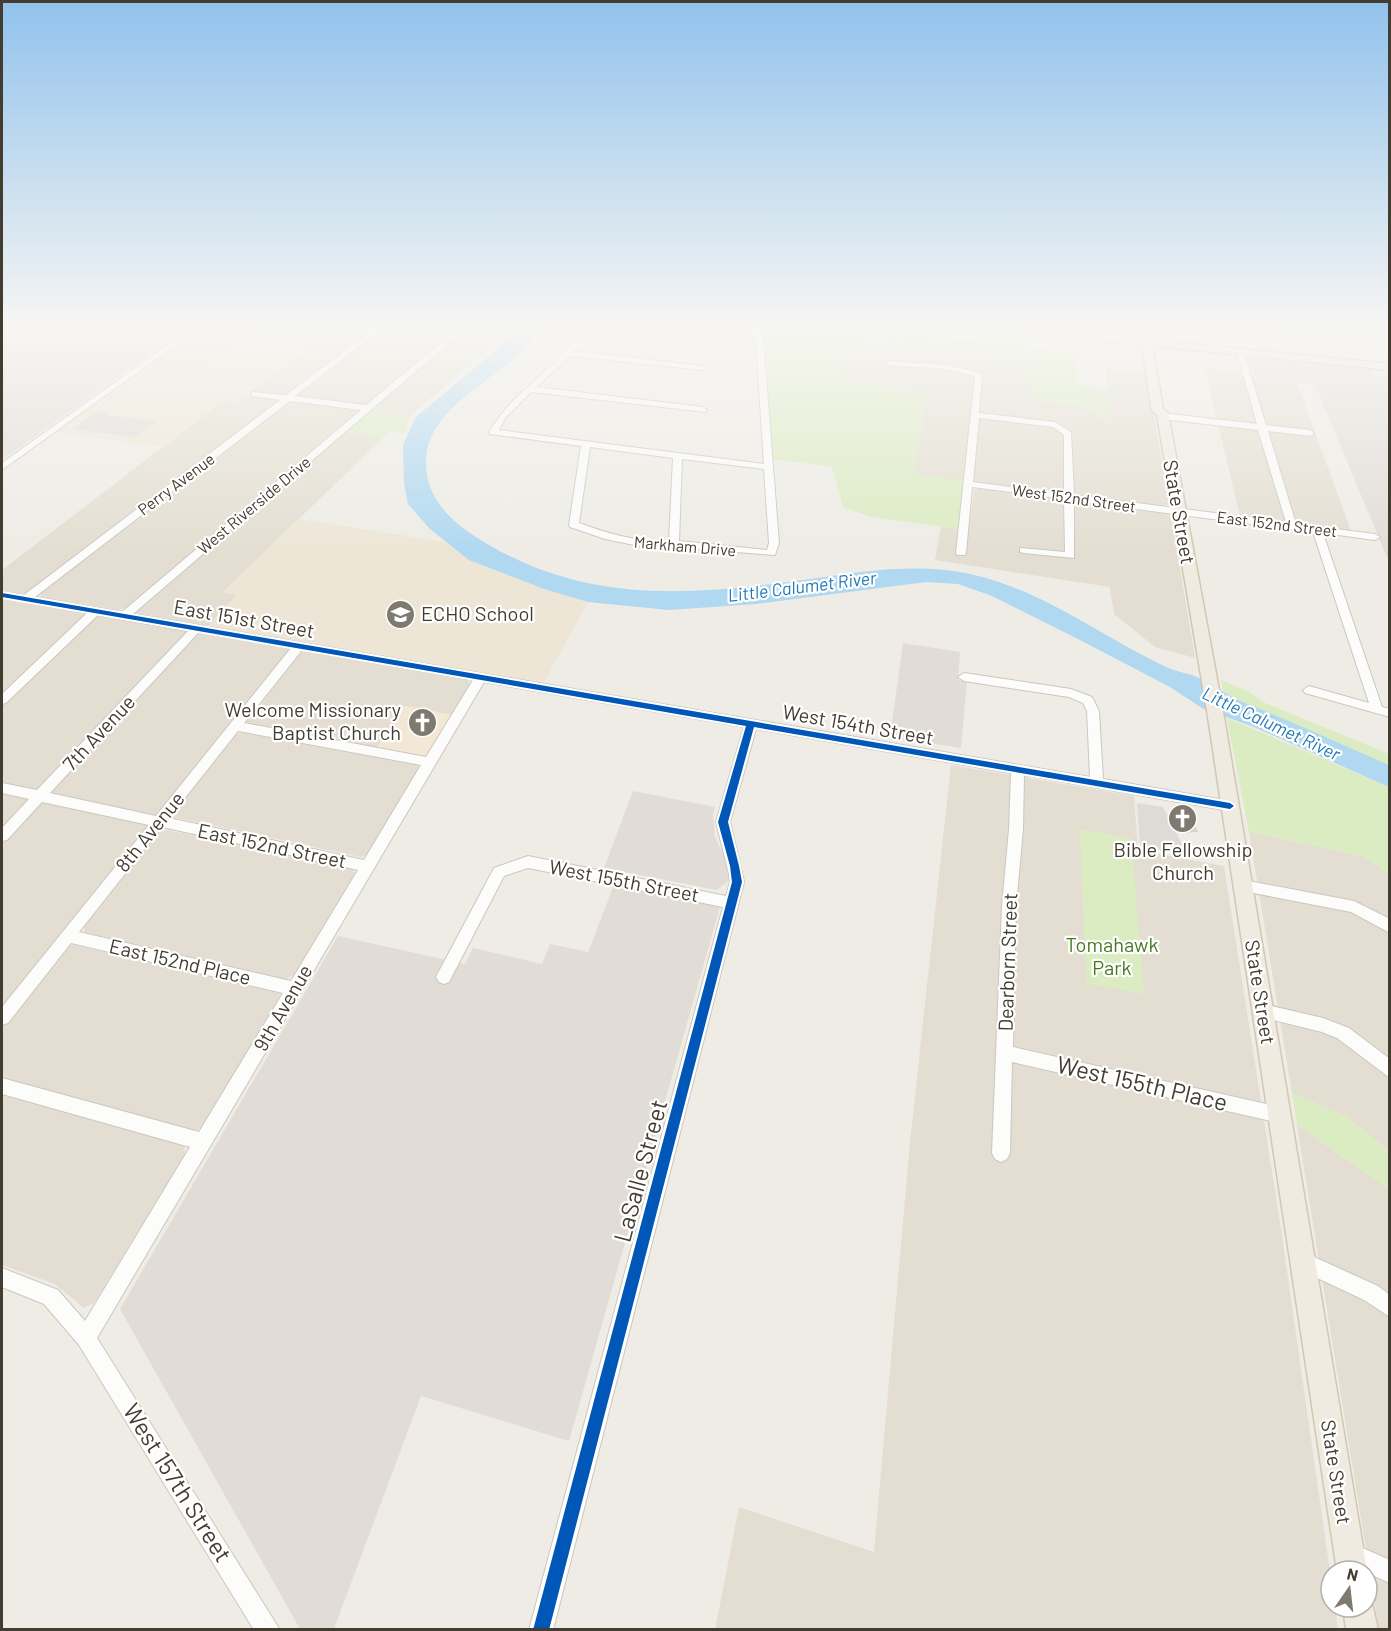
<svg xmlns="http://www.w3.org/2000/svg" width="1391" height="1631" font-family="Barlow,sans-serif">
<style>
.residential{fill:#e3ded1}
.commercial{fill:#f3e7d5}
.industrial{fill:#e1ddd6}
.education{fill:#ede6d6}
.green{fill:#dbebc2}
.parking{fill:#dddbd5}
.water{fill:#b0d8f1}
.building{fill:#d6d3cc;stroke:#d6d2cb;stroke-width:1.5}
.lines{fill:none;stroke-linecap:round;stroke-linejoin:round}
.minor-casing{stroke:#cac7c1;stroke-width:2}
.major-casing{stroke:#d2c8b1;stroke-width:3}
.minor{fill:#fcfcfb;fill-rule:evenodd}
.major{fill:#f0ebe1;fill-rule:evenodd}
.cycleway-casing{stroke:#fff;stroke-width:4}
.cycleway{fill:#0057b8;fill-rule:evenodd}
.labels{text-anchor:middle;stroke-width:4.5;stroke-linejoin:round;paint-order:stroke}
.far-street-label{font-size:16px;fill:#433c31;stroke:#fff}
.far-water-label{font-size:18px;font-style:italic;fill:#237ab7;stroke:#fff}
.street-label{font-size:20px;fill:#433c31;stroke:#fff}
.poi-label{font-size:20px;fill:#433c31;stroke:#fff;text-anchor:start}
.park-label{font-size:20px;fill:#437921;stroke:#fff}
.near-street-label{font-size:24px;fill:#433c31;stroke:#fff}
</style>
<rect width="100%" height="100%" fill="#eeece5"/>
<g class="residential">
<polygon points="202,325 257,325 198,369 149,364"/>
<polygon points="341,325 380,325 288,394 283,396 250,392"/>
<polygon points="388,325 462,325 368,404 362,406 297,396"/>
<polygon points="469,325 510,325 491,346 410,416 369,411"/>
<polygon points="875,341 1001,355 1025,364 1031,375 1028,400 1086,407 1110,424 1106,368 1147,373 1169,504 1162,507 914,474 928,391 848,382 837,373 846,347"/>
<polygon points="1204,367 1240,371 1243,378 1297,383 1351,531 1240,516"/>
<polygon points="245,396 282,400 29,592 21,594 2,591 2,570 223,401"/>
<polygon points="292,401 356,410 357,412 130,606 119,610 41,597 41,592"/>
<polygon points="343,432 383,438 223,592 237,595 208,626 137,614 136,610"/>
<polygon points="984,488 1168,513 1171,515 1195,658 1155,647 1114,614 1110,587 935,560 941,527 968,530 974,490"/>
<polygon points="2,599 292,648 2,1005"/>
<polygon points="308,651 467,679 470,685 452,715 404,706 376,749 248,724 246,720 300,653"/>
<polygon points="243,733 417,765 420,769 370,853 361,857 173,817 173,812 235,735"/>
<polygon points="951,765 1134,796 1138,850 1224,866 1281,1229 1331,1579 1331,1607 1335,1607 1338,1629 715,1630 739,1507 874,1552 910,1142"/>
<polygon points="167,830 353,869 356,875 294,975 285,979 85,932 83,926 157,833"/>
<polygon points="1249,832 1362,856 1389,873 1389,1151 1346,1116 1292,1093"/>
<polygon points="73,945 279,993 281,997 201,1127 195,1131 2,1079 2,1027 66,948"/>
<polygon points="2,1095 184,1145 185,1154 94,1303 84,1308 55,1284 2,1265"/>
<polygon points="1297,1125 1389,1189 1389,1629 1379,1629"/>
</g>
<polygon class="commercial" points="404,706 452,715 429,755 422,757 376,749"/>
<g class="industrial">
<polygon points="2,325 190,325 2,460"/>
<polygon points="1248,357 1373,370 1375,375 1389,377 1389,562 1315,385 1256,379"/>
<polygon points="903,643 960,652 958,680 967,681 961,748 890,737"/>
<polygon points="633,791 715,807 713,814 715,837 726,859 729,880 717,890 604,868"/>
<polygon points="614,885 720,907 569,1441 421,1396 334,1629 300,1629 120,1309 338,936 465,964 473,948 542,964 550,944 588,952"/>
</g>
<g class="education">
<polygon points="253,325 341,325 235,403 223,401 161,447 55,432 149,364 198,369 256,325"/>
<polygon points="298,519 445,542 483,566 588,602 543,684 208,626 237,595 223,592"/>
</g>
<g class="green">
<polygon points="763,325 828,325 1074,352 1078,385 1108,388 1111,424 1086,407 1028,400 1031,375 1025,364 1001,355 875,341 846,347 837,373 848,382 928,390 914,474 964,480 959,529 871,517 843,507 832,467 772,459"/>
<polygon points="369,411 410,416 405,433 389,432 383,438 343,432"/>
<polygon points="1221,680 1249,692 1265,703 1389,754 1389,765 1244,703 1223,691"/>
<polygon points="1227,718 1389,787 1389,873 1362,856 1249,832"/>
<polygon points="1080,829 1131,838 1144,994 1086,983"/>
<polygon points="1292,1093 1346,1116 1389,1151 1389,1189 1297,1125"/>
</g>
<g class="parking">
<polygon points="97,411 108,413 107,415 156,421 135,437 73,429"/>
<polygon points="1137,803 1163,807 1187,854 1140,846"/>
</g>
<path class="water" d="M519,325H542C515,380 411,402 428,479C435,510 463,530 489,545C595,607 702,594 818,578C870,570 923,563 974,575C1044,591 1102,637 1166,667C1177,672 1190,673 1201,679C1216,686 1230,697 1245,703C1293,722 1341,744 1389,765V787L1254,727L1202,708L1170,687L1078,639L992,596L958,584L926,582L756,604L669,610L588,602L544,589L469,560L430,529L408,504L404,484L403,445L416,417L495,351Z"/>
<g class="building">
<polygon points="417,715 430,717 427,722 436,723 431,731 409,727"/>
<polygon points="1185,811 1197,831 1183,832 1172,812"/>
</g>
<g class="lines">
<defs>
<g id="minor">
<polygon points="195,325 203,325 2,470 2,463"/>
<path d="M379,325H387L295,396L366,405L462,325H470L133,614L1090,777L1087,711L1083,703L1069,697L964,681L958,677L964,673L1071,689L1092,697L1099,711L1103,779L1230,801L1237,806L1230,811L1024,775L1023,829L1016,906L1013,1047L1280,1107L1286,1109L1289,1115L1286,1121L1280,1123L1012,1062L1010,1153L1007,1159L1001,1162L995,1159L992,1153L1002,906L1009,829L1011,773L756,729L730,822L744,882L553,1630H529L723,907L528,868L504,876L449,982L444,984L439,982L436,977L494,868L528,856L726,896L730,882L729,874L716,822L744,727L484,682L97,1338L280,1630H254L79,1345L44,1304L2,1287V1268L58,1290L85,1321L190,1147L2,1094V1078L199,1132L283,993L71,943L8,1023L2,1025V1007L149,825L42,802L7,840L2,841V828L29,799L2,793V783L37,790L188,631L98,615L6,703L2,704V694L87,613L2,598V592L24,595L280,400L252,396V392L286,395ZM290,401L361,410L122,612L35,597ZM199,632L291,648L156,816L50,793ZM302,650L473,680L426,757L244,723ZM238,731L421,765L364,860L169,818ZM162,827L358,870L291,981L79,932Z"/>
<path d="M585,325H592L575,351L702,366L706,368L702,370L571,356L536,387L703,407L707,410L706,412L531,392L505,418L499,430L764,464L755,325H762L779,543L775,555L674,547L649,548L605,539L570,527L569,525L581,446L490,434L489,432C514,389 561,367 585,325ZM590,447L673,458L669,541C637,542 609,534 579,523ZM682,459L764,469L769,543L767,550L679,541Z"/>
<polygon points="652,325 677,325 705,329 701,331 656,327"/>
<path d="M1236,349L1243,351L1266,425L1310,430L1314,433L1310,436L1268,431L1296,524L1375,534L1380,537L1375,540L1323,533L1382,707L1390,709V717L1305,693L1303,690L1309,686L1369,703L1313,532L1074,501V558L1024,553L1020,552V548L1065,552L1064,499L972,487L966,553L965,555H957L956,553L975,376L946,369L888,365L884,363L888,361L946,365L982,373L979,413L1055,422L1071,432L1074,495L1286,522L1258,430L1162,419L1158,416L1162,413L1257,424ZM979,418L1053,427L1064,435V494L973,482Z"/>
<polygon points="1243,880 1354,901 1390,919 1390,933 1351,912 1238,890 1236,886 1238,882"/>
<polygon points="1263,1004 1323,1018 1349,1028 1390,1059 1390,1078 1337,1038 1322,1032 1257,1016 1255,1011 1257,1006"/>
<polygon points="1303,1252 1378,1286 1390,1295 1390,1317 1364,1300 1296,1268 1294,1261 1296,1254"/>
<polygon points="1349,1542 1390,1560 1390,1583 1367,1573 1367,1571 1341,1561 1338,1553 1341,1545"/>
</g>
<g id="major">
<polygon points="977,325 1007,325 1390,364 1390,370 1154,346 1153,349 1163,409 1168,413 1224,717 1367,1571 1337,1571 1208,717 1157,415 1152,411 1142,347 1144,345 982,328"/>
<polygon points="1367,1595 1373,1607 1378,1630 1346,1630 1343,1607 1367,1607"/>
</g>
</defs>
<use href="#minor" class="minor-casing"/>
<use href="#major" class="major-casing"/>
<use href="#minor" class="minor"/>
<use href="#major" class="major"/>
<defs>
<polygon id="cycleway" points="2,593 1230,803 1234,806 1230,809 754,727 728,822 739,866 742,882 549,1630 533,1630 732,882 730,866 718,822 746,726 2,597"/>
</defs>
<use href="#cycleway" class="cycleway-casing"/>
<use href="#cycleway" class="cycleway"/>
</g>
<linearGradient id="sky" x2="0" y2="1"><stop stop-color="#91c2ec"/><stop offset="0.59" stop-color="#f7f6f3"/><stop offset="1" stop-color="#f7f6f3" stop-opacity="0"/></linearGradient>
<rect width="1391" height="553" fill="url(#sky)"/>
<defs>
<symbol id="school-disc" viewBox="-11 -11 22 22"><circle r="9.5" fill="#7f7a70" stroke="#fff"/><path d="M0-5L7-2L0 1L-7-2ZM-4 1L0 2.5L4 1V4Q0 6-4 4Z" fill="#fff"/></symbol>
<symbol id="church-disc" viewBox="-11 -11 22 22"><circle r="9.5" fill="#7f7a70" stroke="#fff"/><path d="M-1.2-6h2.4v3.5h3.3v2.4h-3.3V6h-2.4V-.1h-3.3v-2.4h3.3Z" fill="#fff"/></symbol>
</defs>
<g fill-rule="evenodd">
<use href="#school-disc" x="384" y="598" width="33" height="33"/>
<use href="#church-disc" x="406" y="706" width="33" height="33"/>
<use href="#church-disc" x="1166" y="802" width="33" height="33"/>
</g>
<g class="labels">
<g class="far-street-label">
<text transform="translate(176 484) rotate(-37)" y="6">Perry Avenue</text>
<text transform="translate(1074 498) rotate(8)" y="6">West 152nd Street</text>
<text transform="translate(254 505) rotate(-40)" y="6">West Riverside Drive</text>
<text transform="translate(1277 524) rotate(7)" y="6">East 152nd Street</text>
<text transform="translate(685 546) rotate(5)" y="6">Markham Drive</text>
</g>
<g class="far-water-label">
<text transform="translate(802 587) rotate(-7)" y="6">Little Calumet River</text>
<text transform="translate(1271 724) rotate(25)" y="6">Little Calumet River</text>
</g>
<g class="street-label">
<text transform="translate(1179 512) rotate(80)" y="7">State Street</text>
<text transform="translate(244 619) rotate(10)" y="7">East 151st Street</text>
<text transform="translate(858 725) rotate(10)" y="7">West 154th Street</text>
<text transform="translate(99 733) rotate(-47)" y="7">7th Avenue</text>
<text transform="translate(150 832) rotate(-51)" y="7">8th Avenue</text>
<text transform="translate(272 846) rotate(12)" y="7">East 152nd Street</text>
<text transform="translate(624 881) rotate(11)" y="7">West 155th Street</text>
<text transform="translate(180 962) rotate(13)" y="7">East 152nd Place</text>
<text transform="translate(1008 962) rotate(-88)" y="7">Dearborn Street</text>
<text transform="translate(1260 992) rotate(81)" y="7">State Street</text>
<text transform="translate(283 1008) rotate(-60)" y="7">9th Avenue</text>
<text transform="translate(1336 1472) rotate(81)" y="7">State Street</text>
</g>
<g class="poi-label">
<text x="421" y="621">ECHO School</text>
<text x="401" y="717" text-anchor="end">Welcome Missionary<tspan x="401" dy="23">Baptist Church</tspan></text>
<text x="1183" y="857" text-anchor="middle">Bible Fellowship<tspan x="1183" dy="23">Church</tspan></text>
</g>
<g class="park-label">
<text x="1112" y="952">Tomahawk<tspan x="1112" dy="23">Park</tspan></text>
</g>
<g class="near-street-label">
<text transform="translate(1142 1084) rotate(13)" y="8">West 155th Place</text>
<text transform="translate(641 1171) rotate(-75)" y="8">LaSalle Street</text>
<text transform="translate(177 1483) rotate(58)" y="8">West 157th Street</text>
</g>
</g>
<rect width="1391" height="1631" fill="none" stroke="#433c31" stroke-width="6"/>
<g transform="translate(1349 1589) rotate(14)"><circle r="28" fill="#ffffff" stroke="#b4b1ad" stroke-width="1.5"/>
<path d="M0-4.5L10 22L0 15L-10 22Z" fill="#7f7a70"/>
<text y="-9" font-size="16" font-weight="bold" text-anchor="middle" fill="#433c31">N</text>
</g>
</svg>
